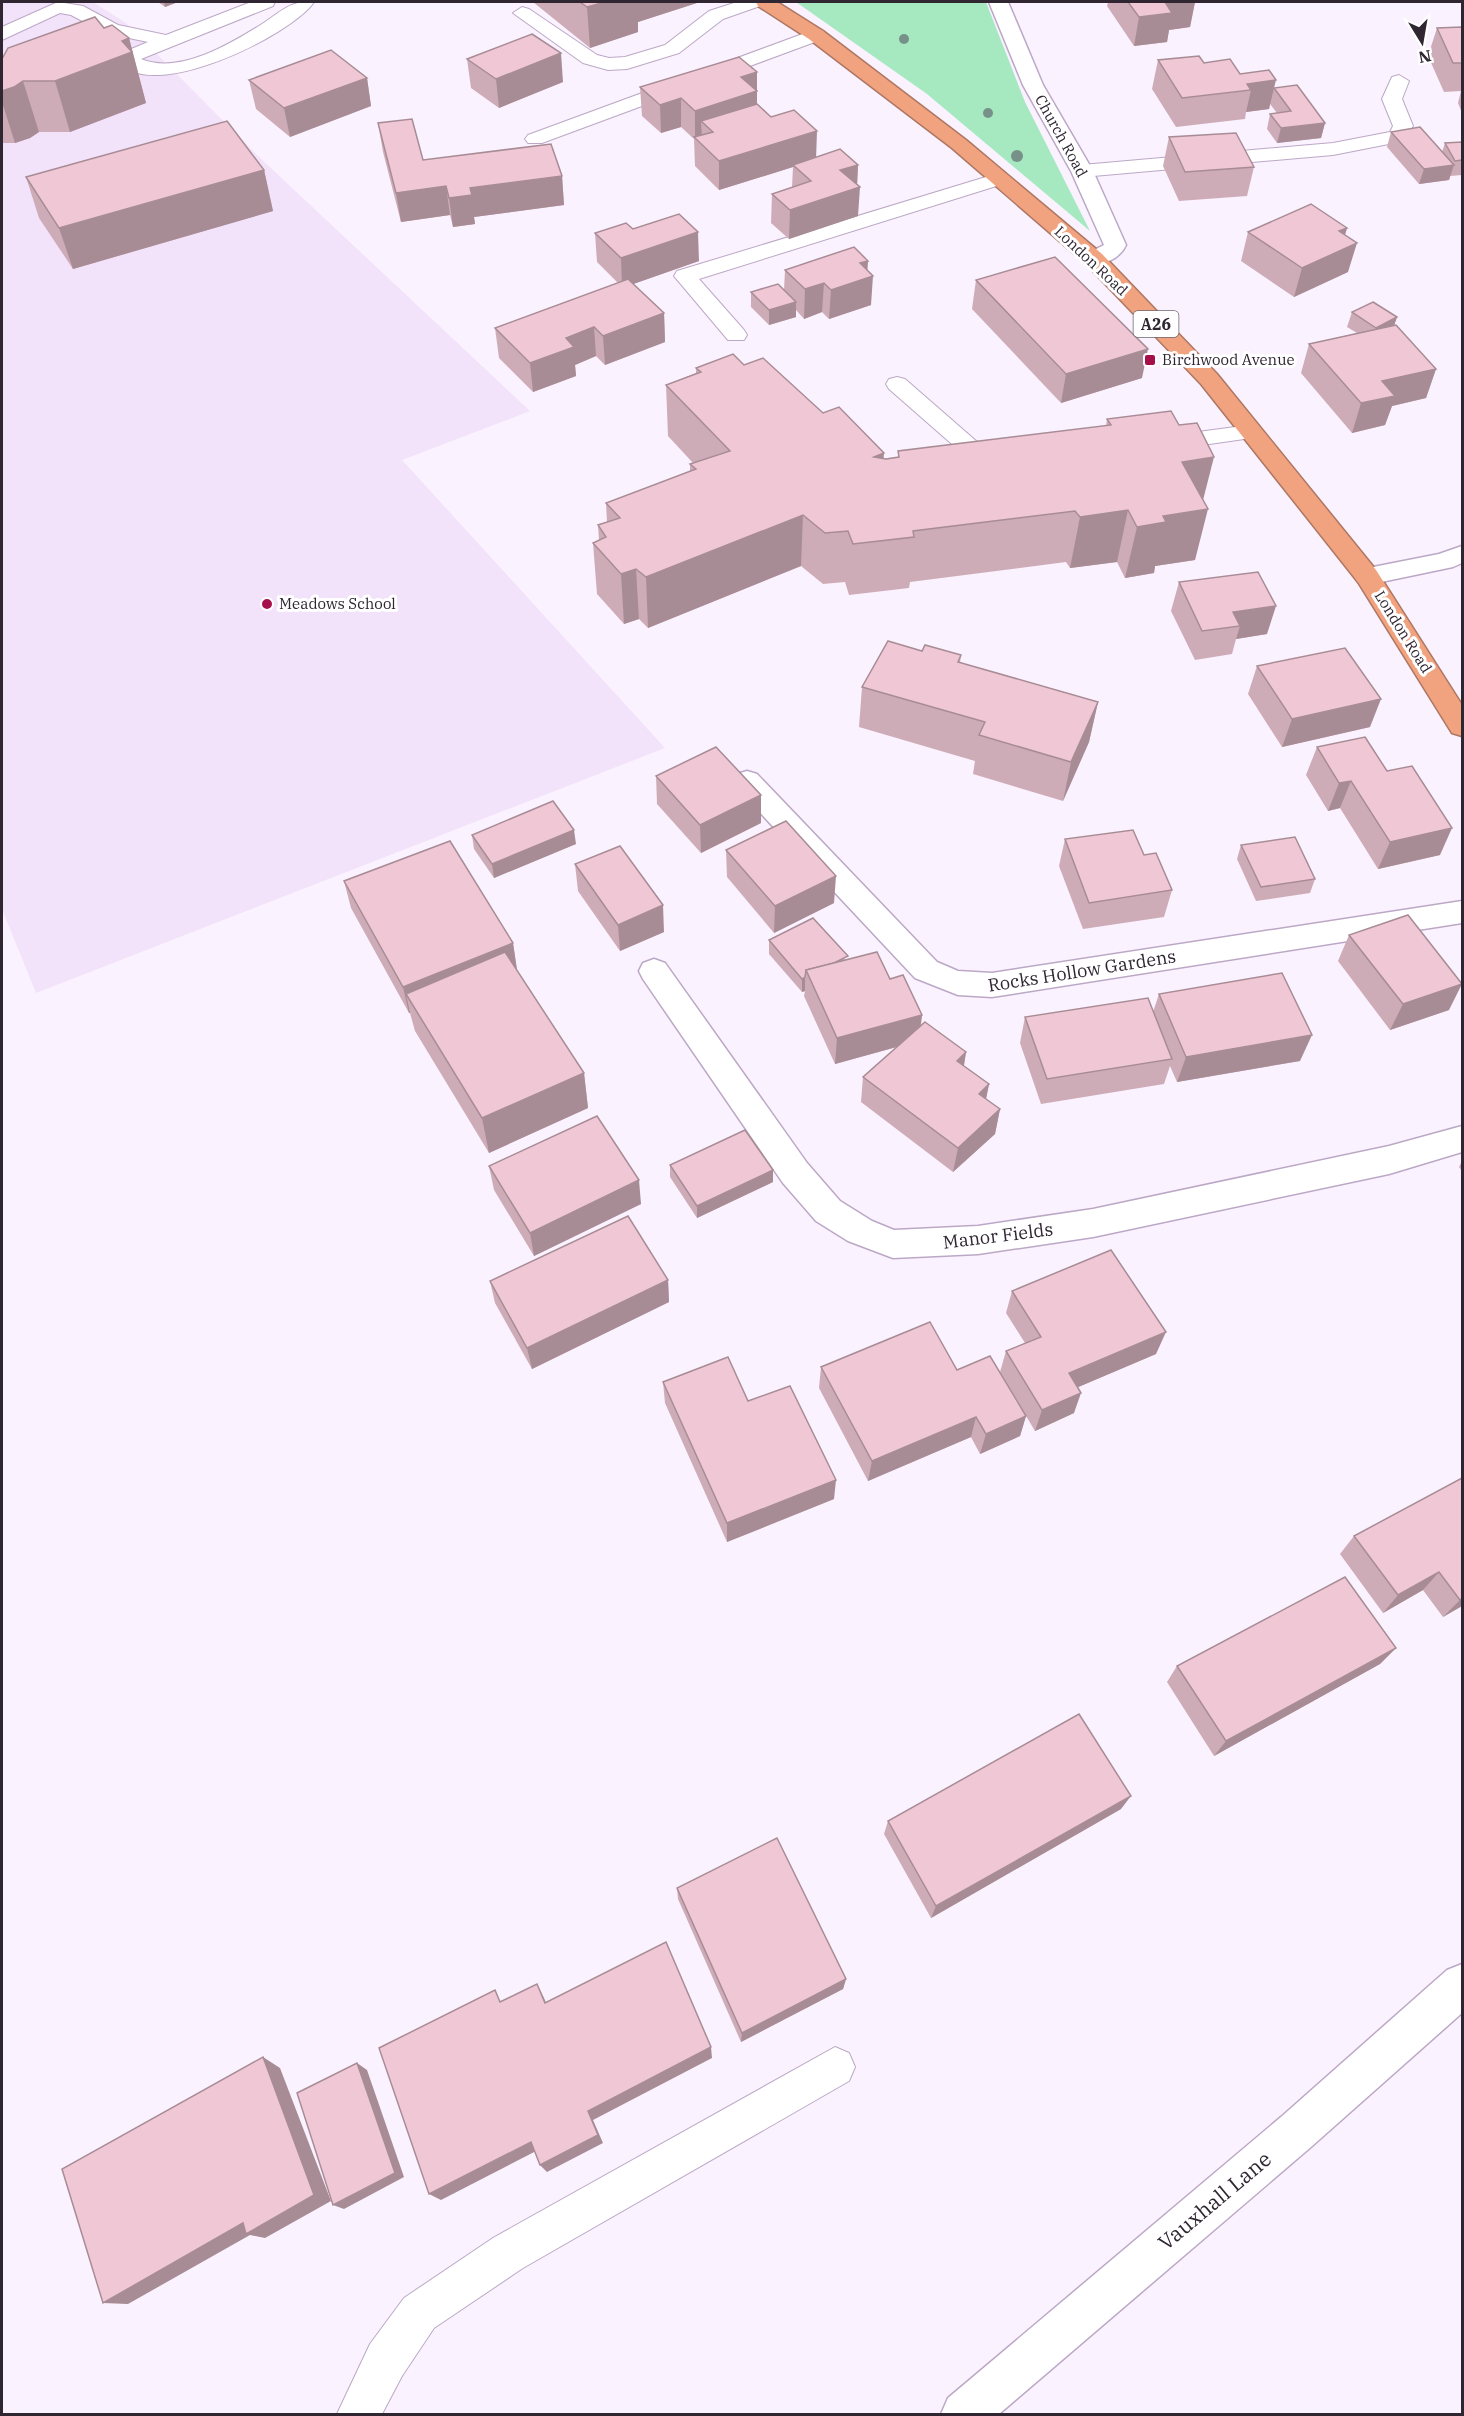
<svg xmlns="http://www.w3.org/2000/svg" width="1464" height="2416" font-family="'IBM Plex Serif',serif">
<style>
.built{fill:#f2e2fa}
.green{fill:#a6e9c1}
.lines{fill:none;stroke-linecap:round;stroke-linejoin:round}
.lane-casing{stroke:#bca8c6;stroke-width:2}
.street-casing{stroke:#bca8c6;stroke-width:3}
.highway-casing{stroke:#ad7763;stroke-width:3}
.lane{fill:#fff;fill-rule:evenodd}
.street{fill:#fff;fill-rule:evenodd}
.highway{fill:#f1a27e;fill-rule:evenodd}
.tree{fill:#779189}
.wall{fill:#ceacb7}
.shaded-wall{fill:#a88c95}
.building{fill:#f0c8d5;stroke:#a88c95;stroke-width:1.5}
.poi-dot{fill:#a6104a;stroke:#fff;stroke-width:2}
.labels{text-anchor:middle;stroke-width:6;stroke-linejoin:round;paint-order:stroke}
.far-street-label{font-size:15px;fill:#2f2632;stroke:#fff}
.far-poi-label{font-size:15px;fill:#2f2632;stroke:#fff;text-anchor:start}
.shield{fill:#fff;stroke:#6d6770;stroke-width:1.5}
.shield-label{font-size:16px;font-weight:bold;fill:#2f2632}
.street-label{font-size:18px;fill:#2f2632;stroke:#fff}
.near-street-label{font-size:21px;fill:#2f2632;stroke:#fff}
</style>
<rect width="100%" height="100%" fill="#faf2ff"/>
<polygon class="built" points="2,2 93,2 126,23 258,156 530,411 402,460 665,748 36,993 2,909"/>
<polygon class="green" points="796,2 986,2 1025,102 1090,231 927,94"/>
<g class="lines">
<defs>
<g id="lane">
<path d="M58,2L83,6L118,25L166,35L251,2H275L273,6L141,59C179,75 230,44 262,24C281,12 290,0 314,2C292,35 150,105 119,61L129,50L148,42L105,33L71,15L60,13L2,40V27Z"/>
<polygon points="737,2 762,2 760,6 723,19 679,53 627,69 608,70 583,63 513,13 522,7 529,9 597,55 609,58 625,57 665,45 709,11"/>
<polygon points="816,29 823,31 825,35 823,39 542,143 528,143 525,139 528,135"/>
<polygon points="1399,75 1409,81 1402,99 1413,126 1404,141 1333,155 1082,177 1075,175 1072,171 1075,167 1082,165 1333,143 1390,132 1393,126 1382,99 1392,77"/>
<polygon points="999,173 1006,175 1009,179 1006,183 699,279 744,330 747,335 744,340 728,340 674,276 677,271"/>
<polygon points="897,377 905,379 991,454 1007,457 1011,462 1007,467 999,469 977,466 889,389 886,384 889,379"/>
<polygon points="1250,425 1258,427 1262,432 1258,437 1161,451 1153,449 1149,444 1153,439 1161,437"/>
<polygon points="835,2047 849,2053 855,2067 849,2081 523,2268 434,2328 402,2376 382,2414 337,2414 370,2344 404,2298 493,2238"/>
</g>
<g id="street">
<path d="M989,2H1008L1043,85L1093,171L1126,245C1120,259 1101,267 1086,264L1083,259L1086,254L1104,245L1071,171L1023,85Z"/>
<polygon points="1462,546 1462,563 1453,567 1367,585 1358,582 1354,576 1358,570 1439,554"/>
<polygon points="747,771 757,774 937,962 958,971 992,973 1462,901 1462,923 992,997 958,995 915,978 737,788 733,781 737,774"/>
<polygon points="654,959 665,963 807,1163 840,1201 872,1221 894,1230 978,1226 1093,1209 1389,1146 1462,1126 1462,1152 1389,1174 1093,1237 978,1254 893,1258 848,1241 816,1221 783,1183 643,979 639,971 643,963"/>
<polygon points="1462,1964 1462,2013 1311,2147 999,2414 941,2414 948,2398 1281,2117 1447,1970"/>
</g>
<polygon id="highway" points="756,2 777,2 823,31 966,140 1102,254 1217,374 1376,570 1462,705 1462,736 1452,733 1358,582 1201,384 1086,264 952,148 809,39 758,6"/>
</defs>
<use href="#lane" class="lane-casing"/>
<use href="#street" class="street-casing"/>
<use href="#highway" class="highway-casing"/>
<use href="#lane" class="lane"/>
<use href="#street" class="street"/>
<use href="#highway" class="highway"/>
</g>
<g class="tree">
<circle cx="904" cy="39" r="5"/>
<circle cx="988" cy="113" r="5"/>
<circle cx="1017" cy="156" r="6"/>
</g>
<g class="wall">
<polygon points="158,2 178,2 165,7"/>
<polygon points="533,2 700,2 638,22 638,32 590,48"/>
<polygon points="1108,2 1195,2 1190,27 1169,30 1167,42 1134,46 1107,6"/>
<polygon points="1462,27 1462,113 1458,103 1461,91 1444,92 1428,56 1437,28"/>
<polygon points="104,28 129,38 146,103 70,132 39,132 30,138 15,143 2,143 2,59"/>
<polygon points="467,59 563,82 499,108 471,88"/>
<polygon points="1158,60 1204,63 1240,74 1274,88 1325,123 1321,138 1277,143 1267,129 1270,114 1277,113 1270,104 1269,109 1246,112 1245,119 1176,127 1152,89"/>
<polygon points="367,78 371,106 290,137 256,109 249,80"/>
<polygon points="640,87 756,90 757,104 816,157 858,165 857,184 858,216 789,239 771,223 772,194 792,187 793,167 719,190 695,166 694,139 681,127 661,133 642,116"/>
<polygon points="378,123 423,160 562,176 564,205 474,217 475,224 453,227 450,215 401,222 383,152"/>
<polygon points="1391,132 1442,152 1445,143 1462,142 1462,175 1450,176 1449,180 1419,184 1387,147"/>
<polygon points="1169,137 1254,167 1247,196 1179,201 1163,166"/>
<polygon points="264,170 273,211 73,269 39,218 26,177"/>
<polygon points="1347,228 1345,235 1348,272 1294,297 1241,261 1248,232"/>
<polygon points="633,229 699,261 633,284 664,313 665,342 605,365 596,356 575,365 576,376 533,392 499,358 495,328 618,283 597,262 595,233"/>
<polygon points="785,270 867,270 871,305 829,319 822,312 804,319 796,310 796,317 769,325 751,307 751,292 784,290"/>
<polygon points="976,280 1142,378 1061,403 972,309"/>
<polygon points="1352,312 1397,317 1394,325 1436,369 1426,398 1392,406 1385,425 1352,433 1301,373 1309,344 1357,333 1347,327"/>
<polygon points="744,365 823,413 884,459 886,459 898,457 898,451 1106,426 1107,419 1203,500 1195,560 1155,566 1154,573 1125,578 1117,562 1070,568 1066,562 910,582 909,588 849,595 845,582 823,584 801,566 648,628 639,619 624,624 597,594 593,543 599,540 598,525 607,522 606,503 690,472 690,464 693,463 668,436 666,385 696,373 696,368"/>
<polygon points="1179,582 1267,634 1236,639 1232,654 1195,660 1171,611"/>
<polygon points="922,651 961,655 960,663 1098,702 1089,742 1063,801 973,774 975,761 859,727 862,687"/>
<polygon points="1257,666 1370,727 1282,747 1248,694"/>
<polygon points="1317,747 1387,771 1440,855 1378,869 1340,808 1328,811 1306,775"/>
<polygon points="656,776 761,823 701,853 657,804"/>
<polygon points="472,835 576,844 494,878 474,849"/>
<polygon points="1065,839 1144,855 1172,890 1164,917 1083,929 1059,866"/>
<polygon points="1241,845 1315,879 1310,893 1256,901 1237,859"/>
<polygon points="726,850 834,903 774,933 727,877"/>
<polygon points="575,864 664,932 620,951 578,891"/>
<polygon points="344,881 513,943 517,970 584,1073 588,1108 489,1153 415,1031 410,1013 409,1013 351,908"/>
<polygon points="1349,935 1449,1010 1390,1030 1338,961"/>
<polygon points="769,940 847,960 890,979 922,1015 921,1026 966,1052 964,1066 989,1084 986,1099 1000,1109 995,1134 953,1172 861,1102 863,1077 897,1047 835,1064 804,996 805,991 802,992 769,954"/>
<polygon points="1159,994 1300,1061 1177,1082 1170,1066 1164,1084 1041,1104 1020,1043 1025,1017 1153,1012"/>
<polygon points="1462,1161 1462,1171 1459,1167"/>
<polygon points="670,1165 773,1182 697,1218 670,1177"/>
<polygon points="489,1166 641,1204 534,1256 494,1190"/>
<polygon points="668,1280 669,1302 532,1369 495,1303 490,1281"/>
<polygon points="1012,1291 1156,1354 1078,1387 1074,1413 1035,1431 1000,1372 1006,1351 1025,1343 1006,1313"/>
<polygon points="821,1367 957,1370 1026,1416 1020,1436 980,1454 971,1437 868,1481 819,1388"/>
<polygon points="663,1382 748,1401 834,1499 727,1542 665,1403"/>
<polygon points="1462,1478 1462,1606 1443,1617 1423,1590 1383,1613 1340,1554 1354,1536"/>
<polygon points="1396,1648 1380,1664 1214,1756 1167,1682 1177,1666"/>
<polygon points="1121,1809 931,1918 884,1834 888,1821"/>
<polygon points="677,1888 846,1979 843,1989 741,2042 678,1899"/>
</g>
<g class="shaded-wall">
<polygon points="164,2 178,2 165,7"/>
<polygon points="605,2 700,2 638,22 638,32 590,48 587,7"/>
<polygon points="1165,2 1195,2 1190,27 1169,30 1167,42 1134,46 1139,17"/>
<polygon points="129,38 146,103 70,132 55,81 122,41"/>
<polygon points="561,53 563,82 499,108 496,79"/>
<polygon points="757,72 757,120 713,132 701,121 702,137 695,138 695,111 741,77"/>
<polygon points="367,78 371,106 290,137 284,108"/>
<polygon points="1276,80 1269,109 1246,112 1251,90 1247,84"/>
<polygon points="23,81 39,132 30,138 15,143 2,102 2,91"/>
<polygon points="681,98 681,127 661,133 660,105"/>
<polygon points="1325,123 1321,138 1277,143 1281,128"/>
<polygon points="817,131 816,160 793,165 793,167 719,190 719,161"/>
<polygon points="858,165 857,188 860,187 858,216 789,239 790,210 840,170"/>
<polygon points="1454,165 1449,180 1419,184 1424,169"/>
<polygon points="264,170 273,211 73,269 59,228"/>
<polygon points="562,176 564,205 474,217 475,224 453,227 449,198 470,188"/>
<polygon points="446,186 450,215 401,222 396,193"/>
<polygon points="1347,228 1340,251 1357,243 1348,272 1294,297 1302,268 1339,231"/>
<polygon points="698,232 699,261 622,288 621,258"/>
<polygon points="868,261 867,278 873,276 871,305 829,319 831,290 860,263"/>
<polygon points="824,283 822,312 804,319 805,289"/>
<polygon points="796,302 796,317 769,325 769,310"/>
<polygon points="664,313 665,342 605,365 603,336"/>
<polygon points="1397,317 1392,332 1371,343 1376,328"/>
<polygon points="594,327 596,356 575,365 576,376 533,392 530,363 566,338"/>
<polygon points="1148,349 1142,378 1061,403 1066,374"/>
<polygon points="1436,369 1426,398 1392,406 1385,425 1352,433 1361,403 1382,381"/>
<polygon points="884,453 880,505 874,457"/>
<polygon points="1214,457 1201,508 1182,462"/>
<polygon points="1208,509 1195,560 1155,566 1154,573 1125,578 1137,527 1163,516"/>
<polygon points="1128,510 1117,562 1070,568 1080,517"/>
<polygon points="803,515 801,566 648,628 646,577"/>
<polygon points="636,569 639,619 624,624 621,574"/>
<polygon points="1276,606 1267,634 1236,639 1240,626 1233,612"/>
<polygon points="1381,699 1370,727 1282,747 1292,719"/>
<polygon points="1098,702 1089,742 1063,801 1071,762"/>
<polygon points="1351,781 1340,808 1328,811 1339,783"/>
<polygon points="761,795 761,823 701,853 700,825"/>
<polygon points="1452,828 1440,855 1378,869 1390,842"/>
<polygon points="574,830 576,844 494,878 492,864"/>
<polygon points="836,876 834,903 774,933 775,906"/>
<polygon points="663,905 664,932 620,951 618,925"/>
<polygon points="513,943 517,970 416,1011 406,994 410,1013 409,1013 403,987"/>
<polygon points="805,977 805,991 802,992 802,979"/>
<polygon points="1462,984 1449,1010 1390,1030 1403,1004"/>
<polygon points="922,1015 918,1041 835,1064 837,1038"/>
<polygon points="1312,1035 1300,1061 1177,1082 1186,1057"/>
<polygon points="966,1052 962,1077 957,1061"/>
<polygon points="584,1073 588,1108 489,1153 482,1118"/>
<polygon points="989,1084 984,1109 979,1094"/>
<polygon points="1000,1109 995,1134 953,1172 958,1148"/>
<polygon points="773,1170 773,1182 697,1218 697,1206"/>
<polygon points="639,1180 641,1204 534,1256 530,1233"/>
<polygon points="668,1280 669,1302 532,1369 527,1348"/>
<polygon points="1166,1332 1156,1354 1062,1394 1069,1373"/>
<polygon points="1081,1393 1074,1413 1035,1431 1042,1410"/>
<polygon points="1026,1416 1020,1436 980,1454 986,1434"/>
<polygon points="976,1417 971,1437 868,1481 872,1461"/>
<polygon points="836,1480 834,1499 727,1542 727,1523"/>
<polygon points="1439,1572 1423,1590 1383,1613 1398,1595"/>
<polygon points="1462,1599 1462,1606 1443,1617 1460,1600"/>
<polygon points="1396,1648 1380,1664 1214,1756 1226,1741"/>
<polygon points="1131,1796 1121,1809 931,1918 936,1906"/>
<polygon points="846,1979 843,1989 741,2042 742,2033"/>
<polygon points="537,1984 544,1998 552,2016 545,2003"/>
<polygon points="711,2047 712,2058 593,2120 603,2143 547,2172 540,2165 588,2111"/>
<polygon points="263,2057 280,2068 331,2201 265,2238 250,2235 128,2304 103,2303"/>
<polygon points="357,2063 367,2070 404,2177 344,2209 333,2205"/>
<polygon points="531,2142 538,2150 441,2200 429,2194"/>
</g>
<g class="building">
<polygon points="580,2 605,2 587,7"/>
<polygon points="1128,2 1171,2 1165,2 1172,13 1139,17"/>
<polygon points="95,17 104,28 112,25 129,38 122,41 132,52 55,81 23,81 14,87 2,91 2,59 8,48"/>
<polygon points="1462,27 1462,63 1453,63 1437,28"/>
<polygon points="532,34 561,53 496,79 467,59"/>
<polygon points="331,50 367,78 284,108 249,80"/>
<polygon points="1199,56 1204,63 1230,59 1240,74 1269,70 1276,80 1247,84 1251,90 1182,98 1158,60"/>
<polygon points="739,57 757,72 741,77 757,91 695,111 681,98 660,105 640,87"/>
<polygon points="1297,85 1325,123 1281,128 1270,114 1291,111 1274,88"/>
<polygon points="757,104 771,117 794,110 817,131 719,161 694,137 713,132 701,121"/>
<polygon points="412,119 423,160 551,144 562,176 470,188 472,195 449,198 446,186 396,193 378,123"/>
<polygon points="227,121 264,170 59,228 26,177"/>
<polygon points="1420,127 1454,165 1424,169 1391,132"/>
<polygon points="1236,133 1254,167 1185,172 1169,137"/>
<polygon points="1462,142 1462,160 1455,161 1445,143"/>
<polygon points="840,149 858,165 840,170 860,187 790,210 772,194 811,181 793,165"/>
<polygon points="1311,204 1347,228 1339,231 1357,243 1302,268 1248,232"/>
<polygon points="679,214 698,232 621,258 595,233 626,223 633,229"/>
<polygon points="854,247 868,261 860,263 873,276 831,290 824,283 805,289 785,270"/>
<polygon points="1055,257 1148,349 1066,374 976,280"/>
<polygon points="628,279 664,313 603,336 594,327 566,338 574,347 530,363 495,328"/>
<polygon points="778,284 796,302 769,310 751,292"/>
<polygon points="1373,302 1397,317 1376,328 1352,312"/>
<polygon points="1396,325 1436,369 1382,381 1395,396 1361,403 1309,344"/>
<polygon points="733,354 744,365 763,358 823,413 839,407 884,453 874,457 886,459 899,457 898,451 1111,425 1107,419 1171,411 1179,425 1197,423 1214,457 1182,462 1208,509 1163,516 1166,522 1137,527 1128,510 1080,517 1075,511 913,531 914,537 853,544 848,531 825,533 803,515 646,577 636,569 621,574 593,543 606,537 598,525 620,518 606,503 696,469 690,464 730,451 666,385 701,372 696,368"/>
<polygon points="1258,572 1276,606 1233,612 1240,626 1202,631 1179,582"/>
<polygon points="888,641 922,651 925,645 961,655 958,662 1098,702 1071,762 979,735 985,722 862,687"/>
<polygon points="1345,648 1381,699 1292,719 1257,666"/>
<polygon points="1365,737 1387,771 1412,766 1452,828 1390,842 1351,781 1339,783 1317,747"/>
<polygon points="716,747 761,795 700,825 656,776"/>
<polygon points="553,801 574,830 492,864 472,835"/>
<polygon points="786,821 836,876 775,906 726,850"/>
<polygon points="1133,830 1144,855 1156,853 1172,890 1089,903 1065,839"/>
<polygon points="1295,837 1315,879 1261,887 1241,845"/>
<polygon points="450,841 513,943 403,987 344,881"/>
<polygon points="620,846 663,905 618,925 575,864"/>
<polygon points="1408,915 1462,984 1403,1004 1349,935"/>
<polygon points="813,918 848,956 834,963 806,970 805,977 802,979 769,940"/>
<polygon points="505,952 584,1073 482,1118 406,994"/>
<polygon points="877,952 890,979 903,975 922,1015 837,1038 806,970"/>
<polygon points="1282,973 1312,1035 1186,1057 1159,994"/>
<polygon points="1148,998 1172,1059 1047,1079 1025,1017"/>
<polygon points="925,1022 966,1052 957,1061 989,1084 979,1094 1000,1109 958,1148 863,1077"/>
<polygon points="597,1116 639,1180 530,1233 489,1166"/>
<polygon points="745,1130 773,1170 697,1206 670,1165"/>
<polygon points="628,1216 668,1280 527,1348 490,1281"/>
<polygon points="1111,1250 1166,1332 1069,1373 1081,1393 1042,1410 1006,1351 1041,1337 1012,1291"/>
<polygon points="930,1322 957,1370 990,1356 1026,1416 986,1434 976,1417 872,1461 821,1367"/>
<polygon points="728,1357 748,1401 790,1386 836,1480 727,1523 663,1382"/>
<polygon points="1462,1478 1462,1599 1460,1600 1439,1572 1398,1595 1354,1536"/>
<polygon points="1345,1577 1396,1648 1226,1741 1177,1666"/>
<polygon points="1079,1714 1131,1796 936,1906 888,1821"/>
<polygon points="777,1838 846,1979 742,2033 677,1888"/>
<polygon points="666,1942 711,2047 588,2111 598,2135 540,2165 531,2142 429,2194 379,2048 495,1990 500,2002 537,1984 545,2003"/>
<polygon points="263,2057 314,2195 246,2234 243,2223 103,2303 62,2169"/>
<polygon points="357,2063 395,2173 333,2205 297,2093"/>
</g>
<g class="poi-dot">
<rect x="1144" y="354" width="12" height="12" rx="3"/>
<circle cx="267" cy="604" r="6"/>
</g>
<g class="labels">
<g class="far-street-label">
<text transform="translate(1061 136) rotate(61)" y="5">Church Road</text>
<text transform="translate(1091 261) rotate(43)" y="5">London Road</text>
<text transform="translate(1403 632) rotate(58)" y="5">London Road</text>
</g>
<g class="far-poi-label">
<text x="1162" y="365">Birchwood Avenue</text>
<text x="279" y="609">Meadows School</text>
</g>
<rect class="shield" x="1133.5" y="311" width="45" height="26" rx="4.5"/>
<g class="shield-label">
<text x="1156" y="330">A26</text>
</g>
<g class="street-label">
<text transform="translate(1082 971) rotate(-9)" y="6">Rocks Hollow Gardens</text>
<text transform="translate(998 1236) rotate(-7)" y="6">Manor Fields</text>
</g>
<g class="near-street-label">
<text transform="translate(1215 2201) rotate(-40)" y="7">Vauxhall Lane</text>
</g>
</g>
<rect width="1464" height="2416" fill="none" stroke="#2f2632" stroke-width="6"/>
<g transform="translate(1422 42) rotate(169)" stroke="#ffffff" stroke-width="4.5" paint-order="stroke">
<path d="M0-4.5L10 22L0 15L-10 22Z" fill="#2f2632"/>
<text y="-9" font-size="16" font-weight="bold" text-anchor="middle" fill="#2f2632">N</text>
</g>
</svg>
